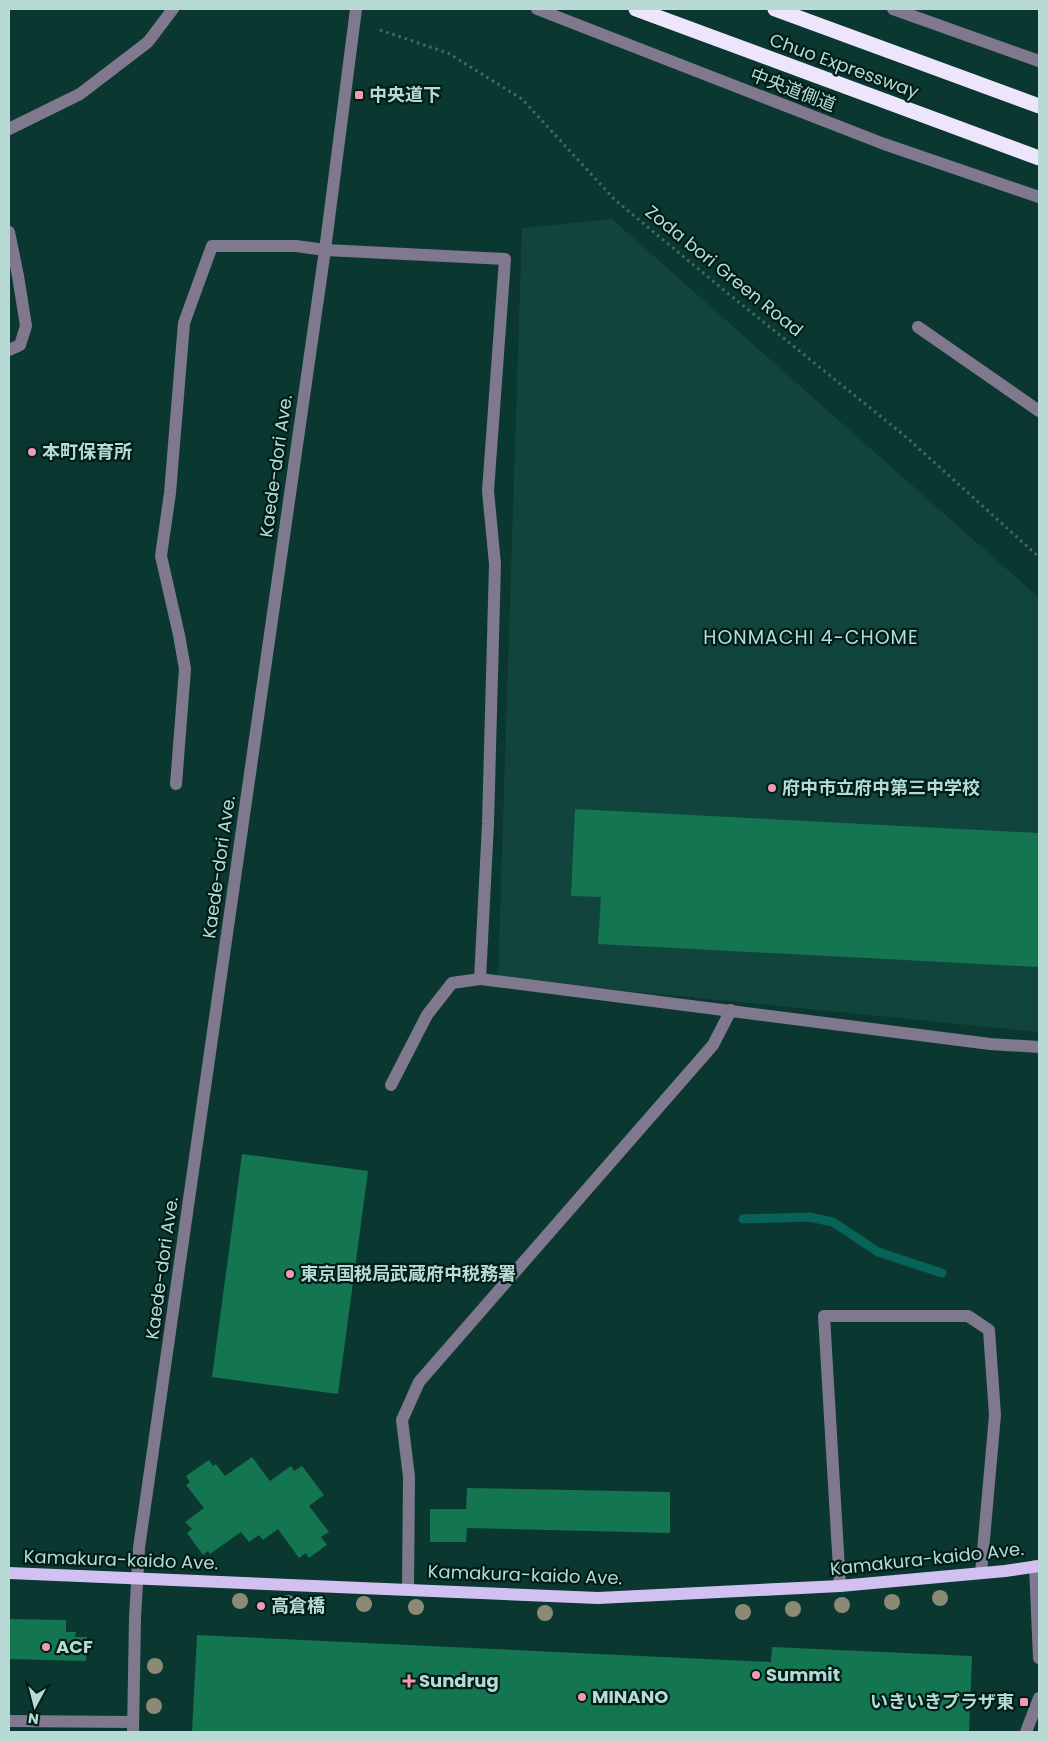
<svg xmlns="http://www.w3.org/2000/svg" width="1048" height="1741" font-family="Poppins,'Noto Sans JP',sans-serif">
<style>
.built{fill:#11443d}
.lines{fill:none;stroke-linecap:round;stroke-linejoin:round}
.stream{stroke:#076358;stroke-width:9}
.building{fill:#137651}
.path{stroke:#416a64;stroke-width:3;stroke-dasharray:2.5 4;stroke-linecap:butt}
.minor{stroke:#80788f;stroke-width:12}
.major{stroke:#d2c1f0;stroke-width:12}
.highway{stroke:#ede5fb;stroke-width:15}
.tree{fill:#8c8a74}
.poi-dot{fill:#f19ab2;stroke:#001d18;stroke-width:2}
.labels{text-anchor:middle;stroke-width:4.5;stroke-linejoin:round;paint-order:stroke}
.street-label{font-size:18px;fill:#b7dbd4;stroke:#001d18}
.poi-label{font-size:18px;font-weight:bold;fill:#b7dbd4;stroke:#001d18;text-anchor:start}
.neighbourhood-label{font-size:19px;letter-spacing:1px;fill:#b7dbd4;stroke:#001d18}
</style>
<rect width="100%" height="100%" fill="#0b3731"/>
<polygon class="built" points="612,219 1039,598 1039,1032 498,978 522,228"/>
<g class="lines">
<polyline class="stream" points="743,1219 809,1217 833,1222 878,1252 942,1273"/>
</g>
<g class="building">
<polygon points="575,809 1039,833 1038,967 598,944 601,897 571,896"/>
<polygon points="242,1154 368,1171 338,1394 212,1377"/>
<polygon points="252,1457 270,1481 291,1466 294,1471 302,1466 324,1495 309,1506 329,1532 321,1537 327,1545 309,1558 306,1553 299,1558 278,1529 263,1540 259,1535 249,1542 241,1532 210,1554 208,1551 203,1555 187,1533 192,1529 185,1522 204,1508 186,1485 190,1482 186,1476 209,1460 213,1466 216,1464 225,1476"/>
<polygon points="467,1488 670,1492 670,1533 467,1528 466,1542 430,1542 430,1509 466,1509"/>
<polygon points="9,1619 66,1620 66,1632 76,1632 75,1637 87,1637 86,1661 9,1659"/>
<polygon points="197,1635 771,1662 772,1647 972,1656 969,1732 192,1732"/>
</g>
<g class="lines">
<polyline class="path" points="380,30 448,53 522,99 615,200 725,291 905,436 1039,557"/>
<g class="minor">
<polyline points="537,9 884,144 1039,197"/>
<polyline points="893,9 1039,61"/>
<polyline points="9,129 80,94 148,42 173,9"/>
<polyline points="9,232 18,276 26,326 20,345 9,350"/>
<polyline points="918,327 1039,411"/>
<polyline points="176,784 185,669 179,635 161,556 170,493 184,323 212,246 296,246 325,250 505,259 488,491 495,564 488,824 480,979 990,1044 1039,1047"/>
<polyline points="391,1085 427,1015 452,983 480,979"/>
<polyline points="1035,1566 1039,1658"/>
<polyline points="840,1586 824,1316 968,1316 989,1330 995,1415 981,1573"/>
<polyline points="408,1589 409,1477 402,1420 419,1382 713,1045 731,1010"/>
<polyline points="9,1721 133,1722"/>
<polyline points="133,1732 135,1618 139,1548 325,250 356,9"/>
<polyline points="1026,1732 1039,1698"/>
</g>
<polyline class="major" points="9,1573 598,1598 840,1586 1005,1571 1039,1566"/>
<g class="highway">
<polyline points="636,9 1039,158"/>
<polyline points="775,9 1039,106"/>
</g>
</g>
<g class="tree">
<circle cx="940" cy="1598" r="8"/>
<circle cx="240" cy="1601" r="8"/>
<circle cx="892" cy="1602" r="8"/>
<circle cx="288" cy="1603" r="8"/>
<circle cx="364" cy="1604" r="8"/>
<circle cx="842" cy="1605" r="8"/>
<circle cx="416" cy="1607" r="8"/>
<circle cx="793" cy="1609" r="8"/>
<circle cx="743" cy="1612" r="8"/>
<circle cx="545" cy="1613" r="8"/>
<circle cx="155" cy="1666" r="8"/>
<circle cx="154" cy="1706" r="8"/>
</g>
<g class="poi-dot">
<rect x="354" y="90" width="10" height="10" rx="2.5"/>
<circle cx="32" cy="452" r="5"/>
<circle cx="772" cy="788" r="5"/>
<circle cx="290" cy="1274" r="5"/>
<circle cx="261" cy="1606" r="5"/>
<circle cx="46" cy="1647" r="5"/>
<circle cx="756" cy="1675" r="5"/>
<path d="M406.5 1673.5h5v5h5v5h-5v5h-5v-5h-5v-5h5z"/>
<circle cx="582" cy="1697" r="5"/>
<rect x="1019" y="1697" width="10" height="10" rx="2.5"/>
</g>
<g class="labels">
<g class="street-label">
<text transform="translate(844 66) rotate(20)" y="6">Chuo Expressway</text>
<text transform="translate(793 90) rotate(21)" y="6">中央道側道</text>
<text transform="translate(724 271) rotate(39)" y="6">Zoda bori Green Road</text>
<text transform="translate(276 466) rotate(-82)" y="6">Kaede-dori Ave.</text>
<text transform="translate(219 867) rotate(-82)" y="6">Kaede-dori Ave.</text>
<text transform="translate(162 1268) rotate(-82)" y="6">Kaede-dori Ave.</text>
<text transform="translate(927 1559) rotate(-6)" y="6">Kamakura-kaido Ave.</text>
<text transform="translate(121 1560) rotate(2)" y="6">Kamakura-kaido Ave.</text>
<text transform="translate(525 1575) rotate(2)" y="6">Kamakura-kaido Ave.</text>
</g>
<g class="poi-label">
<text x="369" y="101">中央道下</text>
<text x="42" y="458">本町保育所</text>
<text x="782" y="794">府中市立府中第三中学校</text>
<text x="300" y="1280">東京国税局武蔵府中税務署</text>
<text x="271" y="1612">高倉橋</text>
<text x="56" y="1653">ACF</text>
<text x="766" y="1681">Summit</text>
<text x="419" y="1687">Sundrug</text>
<text x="592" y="1703">MINANO</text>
<text x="1014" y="1708" text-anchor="end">いきいきプラザ東</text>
</g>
<g class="neighbourhood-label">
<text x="811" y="644">HONMACHI 4-CHOME</text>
</g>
</g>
<rect width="1048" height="1741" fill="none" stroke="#b7dbd4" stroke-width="20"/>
<g transform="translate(35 1706) rotate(187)" stroke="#001d18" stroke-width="4" paint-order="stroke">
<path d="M0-4L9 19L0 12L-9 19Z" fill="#b7dbd4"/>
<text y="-8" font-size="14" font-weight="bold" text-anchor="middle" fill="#b7dbd4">N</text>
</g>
</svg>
